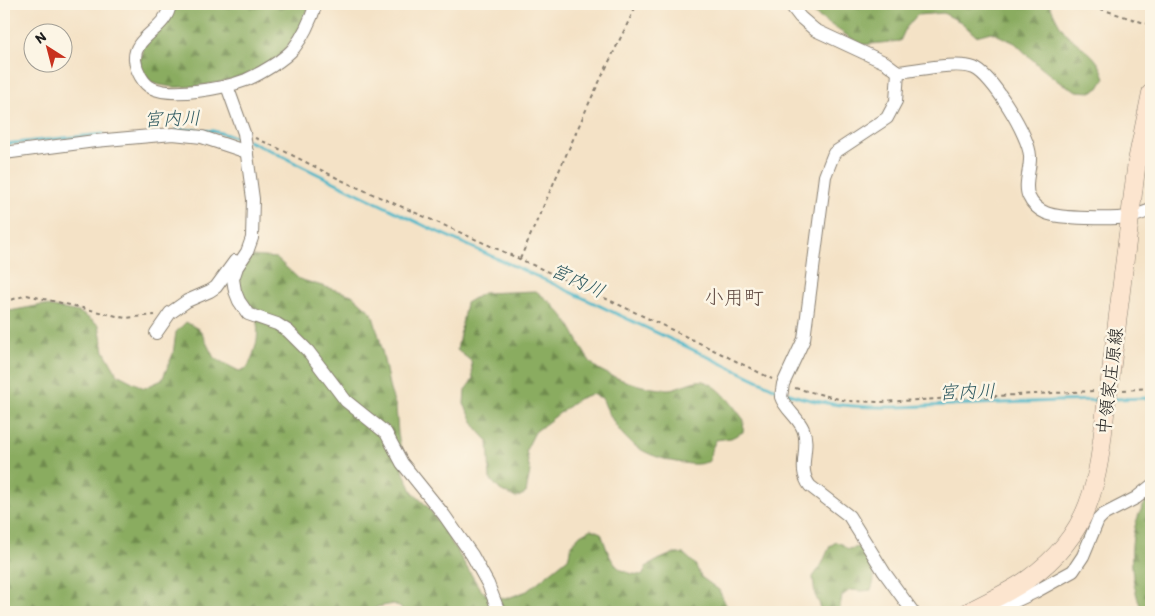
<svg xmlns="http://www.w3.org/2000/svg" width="1155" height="616" font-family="Itim,'Klee One',sans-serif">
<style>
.forest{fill:url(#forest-firs);stroke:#53643e}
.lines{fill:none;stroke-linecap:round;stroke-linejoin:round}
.stream{stroke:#4bb6c8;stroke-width:3}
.minor-casing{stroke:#887f71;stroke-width:14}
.secondary-casing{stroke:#887f71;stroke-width:19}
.path{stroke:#887f71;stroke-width:2;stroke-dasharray:4 4;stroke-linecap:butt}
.minor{stroke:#fff;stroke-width:12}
.secondary{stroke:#fce5cf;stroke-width:18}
.secondary-bridge-casing{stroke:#887f71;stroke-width:19;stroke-linecap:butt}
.secondary-bridge{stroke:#fce5cf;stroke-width:18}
.labels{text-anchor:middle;stroke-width:5;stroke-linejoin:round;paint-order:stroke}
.street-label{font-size:18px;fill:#1c1c1c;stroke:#fcf5e5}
.water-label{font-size:19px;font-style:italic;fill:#2f5a61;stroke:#fcf5e5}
.quarter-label{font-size:20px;fill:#604a42;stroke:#fcf5e5}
</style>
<defs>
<pattern id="forest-firs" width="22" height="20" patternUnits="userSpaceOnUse" patternTransform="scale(1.25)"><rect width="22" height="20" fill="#8aac60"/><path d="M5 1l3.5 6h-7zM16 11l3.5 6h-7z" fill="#708b4e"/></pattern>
</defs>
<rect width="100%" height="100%" fill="#fcf5e5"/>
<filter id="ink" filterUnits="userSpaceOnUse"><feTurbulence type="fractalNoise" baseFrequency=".02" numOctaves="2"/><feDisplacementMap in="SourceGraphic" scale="10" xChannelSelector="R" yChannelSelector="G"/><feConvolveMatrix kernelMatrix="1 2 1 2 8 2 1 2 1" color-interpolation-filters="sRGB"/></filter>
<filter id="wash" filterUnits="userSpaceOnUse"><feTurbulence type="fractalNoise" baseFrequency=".0096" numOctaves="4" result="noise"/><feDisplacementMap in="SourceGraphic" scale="20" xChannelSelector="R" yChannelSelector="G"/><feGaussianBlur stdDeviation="1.12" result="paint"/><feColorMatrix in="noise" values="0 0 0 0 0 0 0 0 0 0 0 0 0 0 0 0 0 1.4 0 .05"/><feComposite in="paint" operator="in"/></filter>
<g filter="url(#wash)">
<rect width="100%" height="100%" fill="#f4e2c6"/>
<g class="forest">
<path d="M174,4H310C304,23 293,41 279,56C259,75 209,87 182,87C172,88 161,85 151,83L139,67L143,46Z"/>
<path d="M808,4H1049C1054,13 1059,27 1067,34C1084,51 1097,53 1105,78L1099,88L1091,92L1077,91L1059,82L1039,66L1015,43L991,32L976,36L961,22L943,13L917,15L906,28L900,41L861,45L810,11Z"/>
<path d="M252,256L276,258L299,279L352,295L372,313L380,340L390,390L396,407L398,434L402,455L404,473L413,493L427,506L441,525L480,589L486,594L505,599L527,591L568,558L572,544L580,535L591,529L601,533C610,558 613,574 643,575L646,567L658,560L672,554H684L695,564L701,577L719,590L729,611L731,612H402V609L394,604L377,607L371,612H4V312L42,305L79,312L99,325L104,351L117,374L144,388L162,380L173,354L176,332L186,322L200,330L214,358L239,371L247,368C257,349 263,327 251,307C246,297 240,290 235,279Z"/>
<path d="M536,291C549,301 561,311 570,326C578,338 586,363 600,370C618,380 648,390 669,389C680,388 693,379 703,381C721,386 733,406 744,420L743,432L731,438L716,440L711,451L710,461C697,466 690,464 677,462C635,454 618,437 602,398L591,394L578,399L535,432L526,450L530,472L526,493L516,498L500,490L490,479L488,441L477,429L464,404L465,390L473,379L471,361L457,350L466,303L483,293Z"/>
<path d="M1151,496V612H1143C1128,582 1125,521 1151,496Z"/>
<path d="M836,542L842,544L848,549L859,547C870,560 879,574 871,590L862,591L850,590L842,596L839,612H819L820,605L815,595L813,577L822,564L830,546Z"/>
</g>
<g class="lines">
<g class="stream">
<polyline points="177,129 213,131 242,139"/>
<polyline points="248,141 270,150 303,167 427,227 545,280 778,390"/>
<polyline points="4,144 103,134"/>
<path d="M784,392C837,412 894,407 949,405C1000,403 1050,401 1101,400"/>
<polyline points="1112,399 1151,398"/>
</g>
</g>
</g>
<g filter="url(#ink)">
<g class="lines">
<defs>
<g id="minor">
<path d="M170,4C167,30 133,36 135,60C136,70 143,84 152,88C172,98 225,88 246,80C260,74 284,60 294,48C304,35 311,19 316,4"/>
<path d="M790,4L800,17L815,30L886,63L898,72C918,70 957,61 974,68C992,75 1029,136 1030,156C1031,169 1023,185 1029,197C1032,204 1039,210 1046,213C1060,219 1113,219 1129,217C1137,216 1144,212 1151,210"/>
<path d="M898,72L896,101L887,118L834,153L825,176L804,339L783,384L781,397C785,409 798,417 803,429C811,448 796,468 810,486L849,516L884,572L913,612"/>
<polyline points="227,86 244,133 253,199 252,238 247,252 237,267 233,279 235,291 239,301 248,314 277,324 288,331 308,351 346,401 386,433 402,463 444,515 472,555 488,584 499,612"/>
<polyline points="4,153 95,141 173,134 202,137 247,152"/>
<polyline points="156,333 170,313 187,301 210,291 216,287 235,261"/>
<polyline points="992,612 1035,592 1073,571 1083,556 1098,520 1103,515 1136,498 1151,486"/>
</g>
<g id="secondary">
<polyline points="1109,388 1137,161 1151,93"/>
<path d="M968,612C988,601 1010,592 1028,579C1094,532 1098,479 1106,405"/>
</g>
</defs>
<use href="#minor" class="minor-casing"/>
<use href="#secondary" class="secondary-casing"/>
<g class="path">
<polyline points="1085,4 1151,25"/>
<path d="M255,138C289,152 321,171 354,186C495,247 635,310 772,379"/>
<polyline points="520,259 590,101 637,4"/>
<polyline points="4,302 27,295 125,318 155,315"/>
<polyline points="795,388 847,401 881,402 1093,391"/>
<polyline points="1123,390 1151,388"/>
</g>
<use href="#minor" class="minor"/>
<use href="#secondary" class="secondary"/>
<defs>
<polyline id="secondary-bridge" points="1106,405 1109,388"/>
</defs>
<use href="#secondary-bridge" class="secondary-bridge-casing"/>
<use href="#secondary-bridge" class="secondary-bridge"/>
</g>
</g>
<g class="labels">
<g class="street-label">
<text transform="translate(1110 381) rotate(-83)" y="6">中領家庄原線</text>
</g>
<g class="water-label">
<text transform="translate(172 118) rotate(-2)" y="7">宮内川</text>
<text transform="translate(578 280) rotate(25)" y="7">宮内川</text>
<text transform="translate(967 391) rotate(-2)" y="7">宮内川</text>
</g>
<g class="quarter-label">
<text x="734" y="304">小用町</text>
</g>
</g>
<rect width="1155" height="616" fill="none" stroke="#fcf5e5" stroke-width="20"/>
<g transform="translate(48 48) rotate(324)"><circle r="24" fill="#fcf5e5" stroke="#a29e95"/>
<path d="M0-4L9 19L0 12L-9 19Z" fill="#c8321e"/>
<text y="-8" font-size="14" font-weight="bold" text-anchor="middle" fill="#1c1c1c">N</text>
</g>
</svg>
